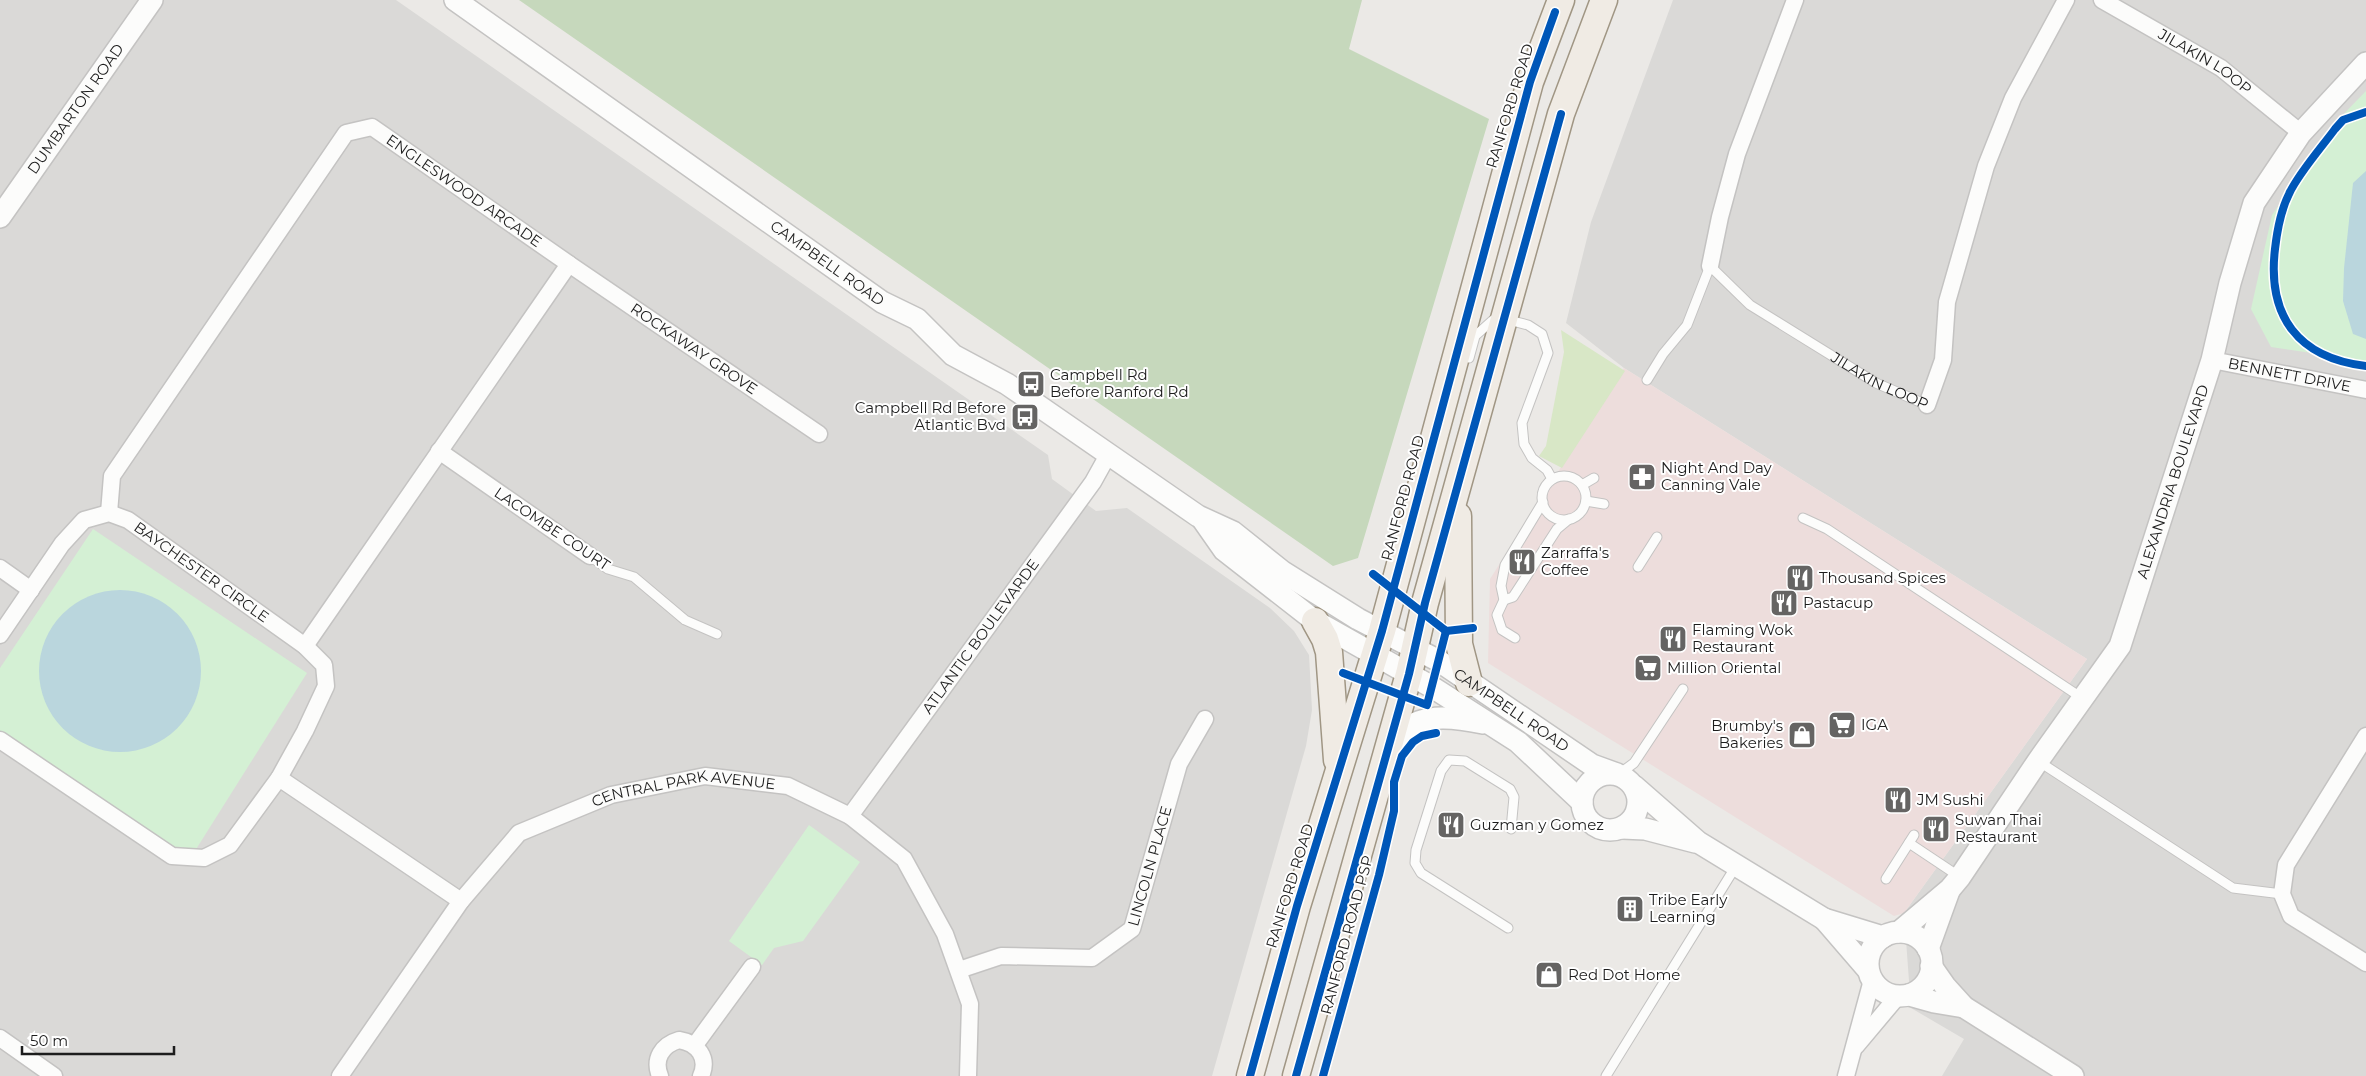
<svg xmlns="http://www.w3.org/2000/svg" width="2366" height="1076" font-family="Montserrat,sans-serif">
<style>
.residential{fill:#dad9d7}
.commercial{fill:#eddddc}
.grass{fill:#d8e7c6}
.forest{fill:#c6d8bc}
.park{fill:#d4f0d4}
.water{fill:#bad6dd}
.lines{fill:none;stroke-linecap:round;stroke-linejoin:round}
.service-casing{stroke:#c4c3c2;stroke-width:11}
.minor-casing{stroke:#c4c3c2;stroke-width:19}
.tertiary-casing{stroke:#c4c3c2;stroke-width:24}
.primary-casing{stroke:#a09684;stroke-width:29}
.service{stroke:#fcfcfb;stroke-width:9}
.minor{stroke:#fcfcfb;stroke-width:16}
.tertiary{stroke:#fcfcfb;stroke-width:21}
.primary{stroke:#f0ebe4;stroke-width:26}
.cycleway-casing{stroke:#fff;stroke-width:11}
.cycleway{stroke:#0057b8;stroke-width:8}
.labels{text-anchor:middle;stroke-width:4;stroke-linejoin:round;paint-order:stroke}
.street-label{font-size:15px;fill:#1d1d1d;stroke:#fff}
.poi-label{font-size:15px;fill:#1d1d1d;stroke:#fff;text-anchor:start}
</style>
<rect width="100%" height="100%" fill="#ebe9e6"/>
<g class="residential">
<polygon points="0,0 396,0 1048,455 1052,479 1096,511 1127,508 1270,608 1294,631 1309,655 1312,710 1306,746 1212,1076 0,1076"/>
<polygon points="1673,0 2366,0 2366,1076 1942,1076 1964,1039 1911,1008 1904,913 2087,659 1624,368 1566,323 1591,222"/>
</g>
<polygon class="commercial" points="1624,368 2087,659 1904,913 1894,916 1488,663 1490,579"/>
<polygon class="grass" points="1561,330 1625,371 1562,468 1539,456 1546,446 1564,352"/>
<polygon class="forest" points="519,0 1362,0 1349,49 1489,119 1358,558 1333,566"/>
<g class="park">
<polygon points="2366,91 2366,361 2271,347 2251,309 2272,215 2334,124"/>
<polygon points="93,529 307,673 188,862 0,732 0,668"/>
<polygon points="809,825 860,862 803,941 774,948 762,965 729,941"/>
</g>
<g class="water">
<polygon points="2366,171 2366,339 2353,334 2343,301 2344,268 2353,183"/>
<circle cx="120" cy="671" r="81"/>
</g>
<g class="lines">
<defs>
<g id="service">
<polyline points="1469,358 1475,336 1493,320 1505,319 1528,325 1542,334 1548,353 1522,423 1524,444 1532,458 1547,470 1552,479"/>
<path id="s1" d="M1647,380L1663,354L1687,325L1710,266L1750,305L1876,383L1927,405"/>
<circle cx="1564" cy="498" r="22"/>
<polyline points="1582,485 1594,478"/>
<polyline points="1586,501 1604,504"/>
<polyline points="1803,518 1827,529 2082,698"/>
<polyline points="590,556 608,569 634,577 685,620 717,634"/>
<polyline points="1638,567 1657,537"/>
<polyline points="1504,600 1513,597 1557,529 1569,519"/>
<polyline points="1515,638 1502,630 1497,615 1504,600 1501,586 1505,565 1543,502"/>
<polyline points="2038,761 2233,888 2282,894"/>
<polyline points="1619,774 1634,763 1683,689"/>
<polyline points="1909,843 1960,877"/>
<polyline points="1886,879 1914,835"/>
<polyline points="1508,928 1421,873 1415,863 1416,850 1441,771 1449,760 1465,761 1510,789 1514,797 1511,829"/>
<polyline points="1606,1076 1736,866"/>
</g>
<g id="minor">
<path id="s2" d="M2102,0L2221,68L2301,133"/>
<path id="s3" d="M569,264L819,434"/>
<polyline points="1710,266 1720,217 1737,154 1795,0"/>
<path id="s4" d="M2212,360L2366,390"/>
<polyline points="1927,405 1943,360 1947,302 1986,166 2013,98 2066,0"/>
<polyline points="439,451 590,556"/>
<path id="s5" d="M109,513L112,476L346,133L372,127L569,264L305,646"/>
<polyline points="0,568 31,590"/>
<path id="s6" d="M0,635L62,544L84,520L109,513L128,520L305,646L324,665L326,686L305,731L279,778L230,845L204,858L172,856L0,740"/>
<polyline points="2366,736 2286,865 2282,894 2291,916 2366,963"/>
<polyline points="279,778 461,901"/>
<path id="s7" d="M850,816L1093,482L1108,455"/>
<path id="s8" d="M959,970L1001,956L1092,958L1132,929L1179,764L1205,719"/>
<polyline points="0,1038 54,1076"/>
<polyline points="695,1045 752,967"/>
<polyline points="1856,1046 1898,996"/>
<path id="s9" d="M340,1076L461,901L519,833L611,795L705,776L788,786L850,816L904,859L945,934L970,1004L968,1076"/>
<path d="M660,1076C653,1059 662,1045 679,1040C698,1043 709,1058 701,1076"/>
<polyline points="1846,1076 1872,980"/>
</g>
<g id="tertiary">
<path id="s10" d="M455,0L882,302L917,319L953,355L1007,384L1198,516L1233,532L1283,572L1358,619L1439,661L1592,765L1617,774"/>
<path id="s11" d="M0,217L152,0"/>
<polyline points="1203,520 1224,550 1315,621 1432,687 1518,742 1582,802"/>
<path d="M1391,751C1395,745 1398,736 1403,731C1424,712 1459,718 1483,723"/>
<circle cx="1610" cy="802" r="28"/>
<polyline points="1634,786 1698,842 1824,919 1883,937"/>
<polyline points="1622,828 1645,829 1695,842"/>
<polyline points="1824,919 1868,970"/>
<path id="s12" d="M1899,932L1950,889L1960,877L2038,761L2120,646L2212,360L2230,283L2254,203L2301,133L2366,63"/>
<circle cx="1900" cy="964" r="32"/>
<polyline points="1928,949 1949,891"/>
<polyline points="1931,966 1945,986 1964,1007 2073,1076"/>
<polyline points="1909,995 1934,1002 1964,1007"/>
</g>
<g id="primary">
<polyline points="1458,516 1459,644 1469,683"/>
<polyline points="1315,621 1325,639 1329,652 1337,760"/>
<polyline points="1250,1076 1297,906 1382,631 1530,82 1561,0"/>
<polyline points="1296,1076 1409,674 1425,603 1561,114 1604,0"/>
</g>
</defs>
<use href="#service" class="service-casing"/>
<use href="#minor" class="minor-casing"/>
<use href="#tertiary" class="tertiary-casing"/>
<use href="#primary" class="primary-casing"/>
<use href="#service" class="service"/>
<use href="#minor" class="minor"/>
<use href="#tertiary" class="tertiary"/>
<use href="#primary" class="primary"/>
<defs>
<g id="cycleway">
<path d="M2366,112L2343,120L2335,129C2321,148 2298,174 2289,194C2281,210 2277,231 2275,249C2267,316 2298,358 2366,366"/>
<polyline points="1373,574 1446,631 1473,628"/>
<polyline points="1343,673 1427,705 1446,631"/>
<polyline points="1250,1076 1297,906 1382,631 1530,82 1555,12"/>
<polyline points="1296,1076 1409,674 1425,603 1561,114"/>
<polyline points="1323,1076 1379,875 1394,811 1394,782 1402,756 1413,742 1422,736 1436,733"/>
</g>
</defs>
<use href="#cycleway" class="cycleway-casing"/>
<use href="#cycleway" class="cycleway"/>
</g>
<defs>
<symbol id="bus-square" viewBox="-11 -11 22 22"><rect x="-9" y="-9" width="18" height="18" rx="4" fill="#656463" stroke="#fff"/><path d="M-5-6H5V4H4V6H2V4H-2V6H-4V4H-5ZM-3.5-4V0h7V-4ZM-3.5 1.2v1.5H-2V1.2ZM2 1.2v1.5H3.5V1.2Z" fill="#fff"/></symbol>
<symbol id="pharmacy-square" viewBox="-11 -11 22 22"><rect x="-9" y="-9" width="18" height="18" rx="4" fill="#656463" stroke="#fff"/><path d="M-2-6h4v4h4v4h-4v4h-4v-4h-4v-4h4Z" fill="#fff"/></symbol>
<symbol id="restaurant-square" viewBox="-11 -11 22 22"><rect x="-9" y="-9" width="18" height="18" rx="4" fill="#656463" stroke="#fff"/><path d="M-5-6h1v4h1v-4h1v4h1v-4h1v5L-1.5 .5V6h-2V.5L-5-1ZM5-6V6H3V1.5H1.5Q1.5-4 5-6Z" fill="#fff"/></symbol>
<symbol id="supermarket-square" viewBox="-11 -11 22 22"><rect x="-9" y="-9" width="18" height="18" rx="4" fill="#656463" stroke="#fff"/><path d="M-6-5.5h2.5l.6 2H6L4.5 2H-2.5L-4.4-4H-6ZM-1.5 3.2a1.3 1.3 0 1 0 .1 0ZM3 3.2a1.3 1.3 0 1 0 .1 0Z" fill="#fff"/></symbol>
<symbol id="shop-square" viewBox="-11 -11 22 22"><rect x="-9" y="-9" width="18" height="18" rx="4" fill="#656463" stroke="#fff"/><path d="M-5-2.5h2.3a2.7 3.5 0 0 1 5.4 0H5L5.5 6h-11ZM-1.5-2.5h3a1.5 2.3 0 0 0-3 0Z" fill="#fff"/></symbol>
<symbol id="building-square" viewBox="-11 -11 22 22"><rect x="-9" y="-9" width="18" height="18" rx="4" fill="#656463" stroke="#fff"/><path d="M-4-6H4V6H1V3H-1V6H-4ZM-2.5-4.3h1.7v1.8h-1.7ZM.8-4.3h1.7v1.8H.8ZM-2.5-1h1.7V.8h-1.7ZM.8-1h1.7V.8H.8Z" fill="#fff"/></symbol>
</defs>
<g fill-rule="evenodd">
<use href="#bus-square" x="1015" y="368" width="32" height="32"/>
<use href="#bus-square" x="1009" y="401" width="32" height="32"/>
<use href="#pharmacy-square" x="1626" y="461" width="32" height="32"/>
<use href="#restaurant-square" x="1506" y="546" width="32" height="32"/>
<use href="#restaurant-square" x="1784" y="562" width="32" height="32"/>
<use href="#restaurant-square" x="1768" y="587" width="32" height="32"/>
<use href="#restaurant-square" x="1657" y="623" width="32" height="32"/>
<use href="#supermarket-square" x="1632" y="652" width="32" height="32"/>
<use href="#supermarket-square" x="1826" y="709" width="32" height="32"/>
<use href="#shop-square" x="1786" y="719" width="32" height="32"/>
<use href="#restaurant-square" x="1882" y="784" width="32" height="32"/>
<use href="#restaurant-square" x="1435" y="809" width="32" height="32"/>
<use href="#restaurant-square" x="1920" y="813" width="32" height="32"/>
<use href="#building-square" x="1614" y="893" width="32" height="32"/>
<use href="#shop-square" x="1533" y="959" width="32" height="32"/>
</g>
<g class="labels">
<g class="street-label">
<text dy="5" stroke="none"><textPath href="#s2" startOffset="120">JILAKIN LOOP</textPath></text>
<text transform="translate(1510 106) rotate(-73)" y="5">RANFORD ROAD</text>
<text dy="5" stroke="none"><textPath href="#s11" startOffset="132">DUMBARTON ROAD</textPath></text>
<text dy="5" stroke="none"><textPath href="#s5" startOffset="591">ENGLESWOOD ARCADE</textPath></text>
<text dy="5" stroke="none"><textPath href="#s10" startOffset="456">CAMPBELL ROAD</textPath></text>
<text dy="5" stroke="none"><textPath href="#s3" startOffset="151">ROCKAWAY GROVE</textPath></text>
<text dy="5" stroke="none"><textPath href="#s1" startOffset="338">JILAKIN LOOP</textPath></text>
<text dy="5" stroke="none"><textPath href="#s4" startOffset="79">BENNETT DRIVE</textPath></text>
<text dy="5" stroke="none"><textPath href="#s12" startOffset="536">ALEXANDRIA BOULEVARD</textPath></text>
<text transform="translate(1403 498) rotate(-75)" y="5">RANFORD ROAD</text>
<text transform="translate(552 529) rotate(34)" y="5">LACOMBE COURT</text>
<text dy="5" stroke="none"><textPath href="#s6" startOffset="279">BAYCHESTER CIRCLE</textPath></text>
<text dy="5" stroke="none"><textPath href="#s7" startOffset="222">ATLANTIC BOULEVARDE</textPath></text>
<text dy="5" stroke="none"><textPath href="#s10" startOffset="1276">CAMPBELL ROAD</textPath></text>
<text dy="5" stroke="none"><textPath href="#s9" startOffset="475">CENTRAL PARK AVENUE</textPath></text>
<text dy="5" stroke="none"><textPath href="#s8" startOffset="250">LINCOLN PLACE</textPath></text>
<text transform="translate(1290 886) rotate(-73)" y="5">RANFORD ROAD</text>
<text transform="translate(1347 935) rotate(-75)" y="5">RANFORD ROAD PSP</text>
</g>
<g class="poi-label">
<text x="1050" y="380">Campbell Rd<tspan x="1050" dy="17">Before Ranford Rd</tspan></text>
<text x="1006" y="413" text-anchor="end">Campbell Rd Before<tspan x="1006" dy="17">Atlantic Bvd</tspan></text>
<text x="1661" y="473">Night And Day<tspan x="1661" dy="17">Canning Vale</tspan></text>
<text x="1541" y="558">Zarraffa's<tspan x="1541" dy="17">Coffee</tspan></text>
<text x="1819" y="583">Thousand Spices</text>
<text x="1803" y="608">Pastacup</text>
<text x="1692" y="635">Flaming Wok<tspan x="1692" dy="17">Restaurant</tspan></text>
<text x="1667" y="673">Million Oriental</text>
<text x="1861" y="730">IGA</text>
<text x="1783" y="731" text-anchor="end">Brumby's<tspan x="1783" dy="17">Bakeries</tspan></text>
<text x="1917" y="805">JM Sushi</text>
<text x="1955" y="825">Suwan Thai<tspan x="1955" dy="17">Restaurant</tspan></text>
<text x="1470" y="830">Guzman y Gomez</text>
<text x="1649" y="905">Tribe Early<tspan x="1649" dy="17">Learning</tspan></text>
<text x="1568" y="980">Red Dot Home</text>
</g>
</g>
<path d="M22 1046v8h152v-8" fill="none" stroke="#1d1d1d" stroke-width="2.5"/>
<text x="30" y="1046" font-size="15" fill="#1d1d1d" stroke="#ffffff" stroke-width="4" paint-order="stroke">50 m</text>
</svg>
